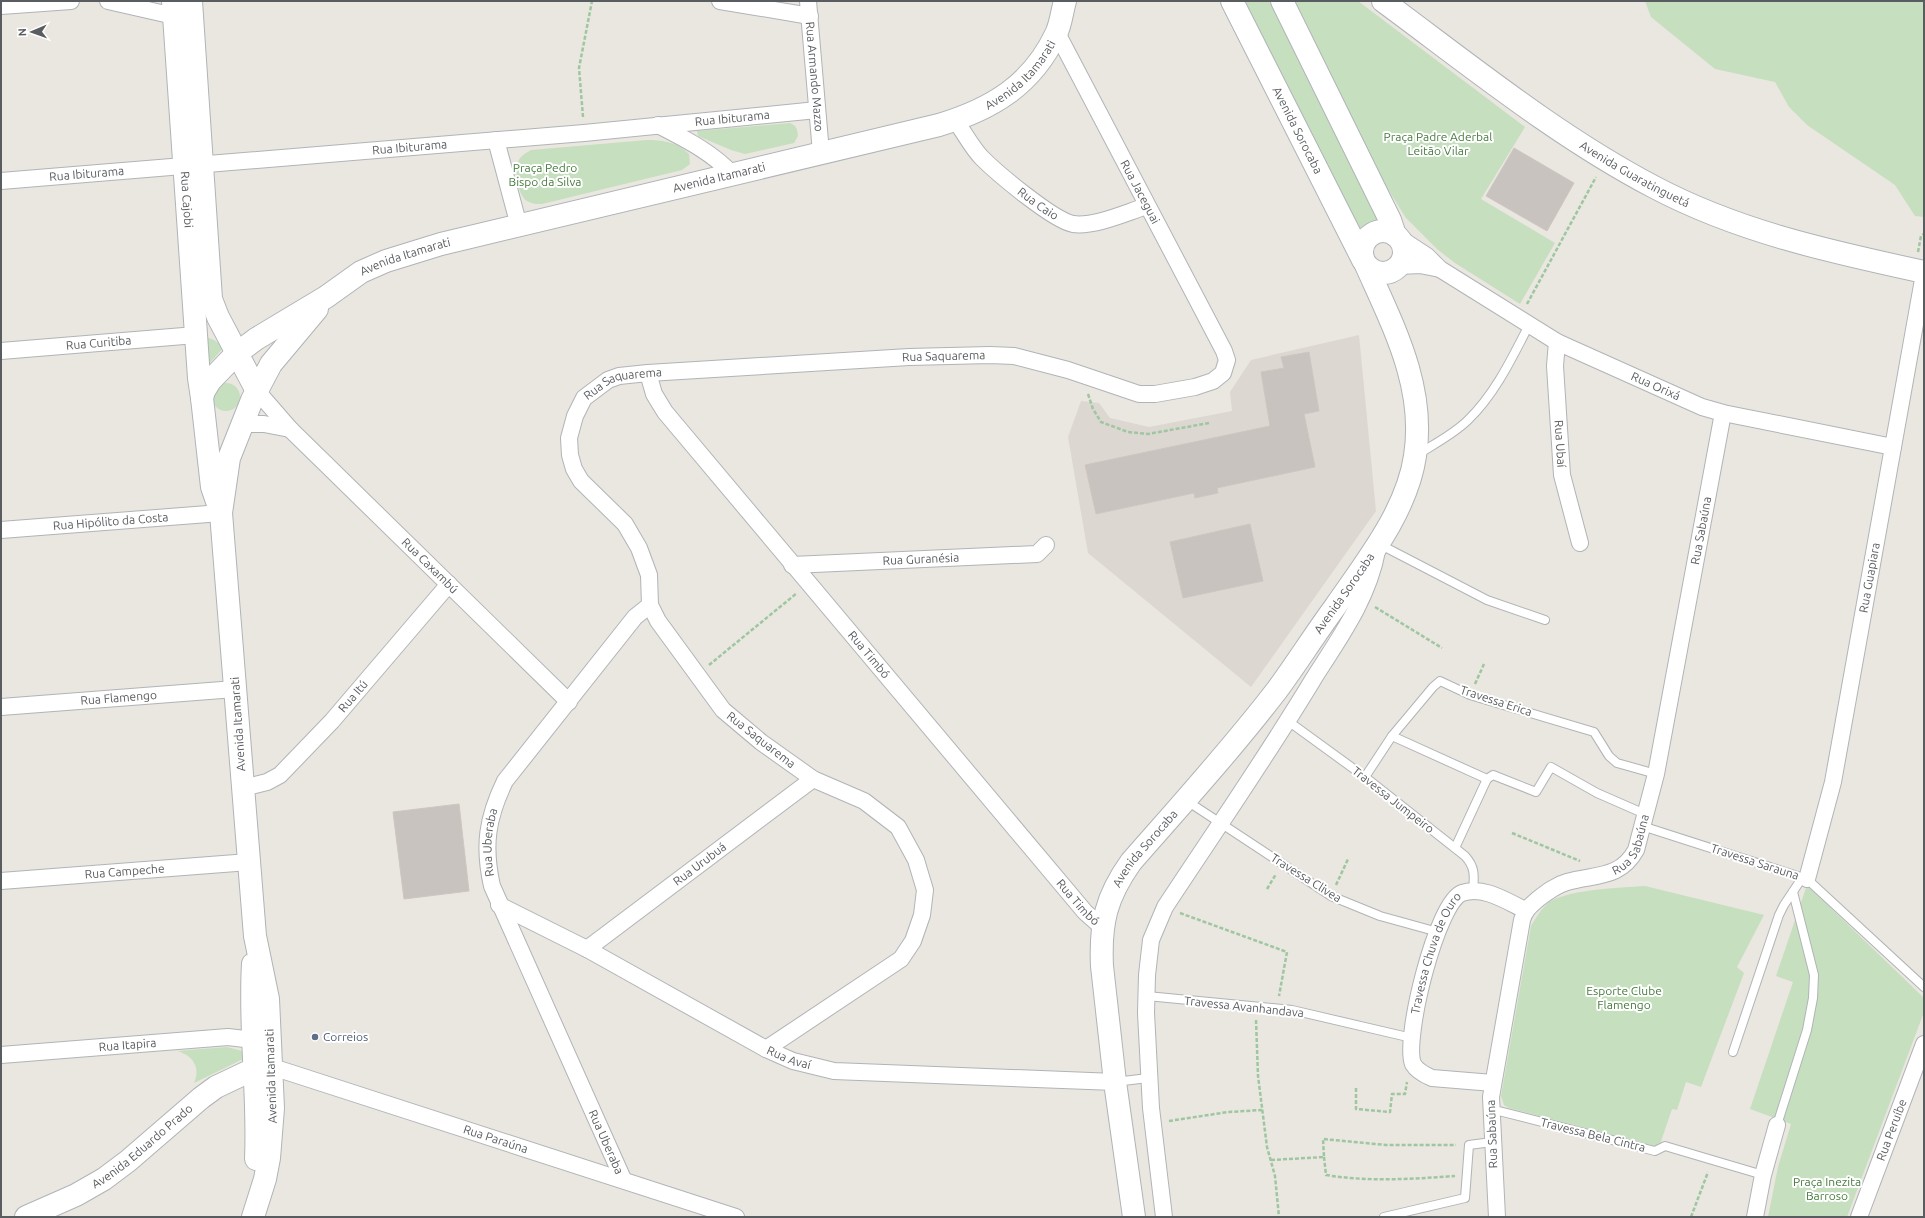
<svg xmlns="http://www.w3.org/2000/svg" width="1925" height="1218" font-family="Ubuntu,sans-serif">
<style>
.education{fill:#ddd7d2}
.green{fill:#c6dfbf}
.building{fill:#c8c3bf;stroke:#cec7c0}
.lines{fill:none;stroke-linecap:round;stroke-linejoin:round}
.lane-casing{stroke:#b1b4b7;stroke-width:10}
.street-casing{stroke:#b1b4b7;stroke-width:18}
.secondary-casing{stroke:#b0b4b7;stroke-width:24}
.path{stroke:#9ec7a1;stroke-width:2.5;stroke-dasharray:4 2;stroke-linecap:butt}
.lane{stroke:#fff;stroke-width:8}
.street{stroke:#fff;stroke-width:16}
.secondary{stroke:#fff;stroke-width:22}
.service-dot{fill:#5c6f8a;stroke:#fff;stroke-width:1.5}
.labels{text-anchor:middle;stroke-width:4;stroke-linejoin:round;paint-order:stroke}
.street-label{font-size:12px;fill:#595d60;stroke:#fff}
.park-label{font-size:12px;fill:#467b3d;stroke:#fff}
.service-label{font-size:12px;fill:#4e5e75;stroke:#fff;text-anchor:start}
</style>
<rect width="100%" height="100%" fill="#eae6e0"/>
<polygon class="education" points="1359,335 1376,511 1251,687 1088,553 1068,437 1081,401 1099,403 1110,418 1149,427 1232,411 1230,392 1251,360"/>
<g class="green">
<polygon points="1243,1 1269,1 1381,224 1369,227 1360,234"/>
<polygon points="1291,1 1358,1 1525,127 1481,199 1555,243 1520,304 1455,263 1437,249 1406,218 1386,186"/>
<polygon points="1645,1 1924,1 1924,217 1915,216 1895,185 1807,125 1789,107 1775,82 1715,69 1651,17"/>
<path d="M790,123C797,126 797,129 798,136L794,143L745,154L731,150L698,136L697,131Z"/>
<path d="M647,140C662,140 678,142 689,154L690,164L682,170L542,204C537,204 532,204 527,201C518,195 514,172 518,162C520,156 526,153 531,150Z"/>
<polygon points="206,337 214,340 224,347 209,364"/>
<circle cx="226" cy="397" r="14"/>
<polygon points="1807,885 1924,998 1924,1012 1847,1217 1768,1217 1778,1167 1791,1124 1750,1109 1793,982 1776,976"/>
<path d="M1645,886L1764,915L1737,967L1744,973L1701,1087L1686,1082L1677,1110L1672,1109L1659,1147L1509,1108L1504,1105L1501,1096L1531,926C1536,918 1541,909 1548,903C1567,889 1620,888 1645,886Z"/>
<path d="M227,1047L242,1051L244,1056L243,1059L194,1083C201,1068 193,1055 177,1051Z"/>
</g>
<g class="building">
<polygon points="1514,148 1574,183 1547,231 1486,196"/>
<polygon points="1309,352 1319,411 1304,414 1315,467 1217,488 1218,493 1195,498 1194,493 1096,514 1085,465 1270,426 1261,372 1284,368 1281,357"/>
<polygon points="1250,524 1263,581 1183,598 1170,542"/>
<polygon points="459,804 469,891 404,899 393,812"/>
</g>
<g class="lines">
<defs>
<g id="lane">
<path d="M1417,455C1434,444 1454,434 1468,420C1495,394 1512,358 1529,325"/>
<polyline points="1379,544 1487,600 1545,620"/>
<path d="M1288,721L1365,777L1465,856C1476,868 1474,877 1473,892"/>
<polyline points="1392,736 1487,779 1493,775 1536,792 1551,767 1597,793 1645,814"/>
<polyline points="1365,777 1392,736 1433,687 1440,681 1470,695 1594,732 1609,756 1617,763 1656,774"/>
<polyline points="1187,801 1331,896 1380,916 1438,932"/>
<polyline points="1642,826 1807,879 1924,987"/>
<polyline points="1455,848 1487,779"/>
<polyline points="1147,996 1292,1010 1412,1038"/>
<polyline points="1733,1052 1779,915 1784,905 1802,878"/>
<polyline points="1115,1082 1148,1078"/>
<polyline points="1491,1109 1655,1151 1665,1146 1763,1175"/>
<polyline points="1777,1125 1807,1030 1813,998 1814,975 1793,892"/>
<polyline points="1384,1217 1465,1198 1469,1145 1492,1142"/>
</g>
<g id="street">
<polyline points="108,1 174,16 184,15"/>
<polyline points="720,1 810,16"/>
<path id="s1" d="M808,1L821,153"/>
<polyline points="1,6 71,1"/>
<path id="s2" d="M955,120C964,132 972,148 982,158C998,174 1053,220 1073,224C1095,227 1127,212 1147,206"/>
<path d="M658,125C685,139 712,152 733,175"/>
<polyline points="496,140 519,226"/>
<path id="s3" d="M1,181L584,133L817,110"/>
<path id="s4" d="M1398,237L1427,256L1440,269L1557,342L1702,407L1723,413L1893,447"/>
<polyline points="1399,266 1420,265 1440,269"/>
<path id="s5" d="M1557,342L1555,366L1562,475L1580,543"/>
<path id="s6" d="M1,351L196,335"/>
<path id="s7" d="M648,373L654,394L665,412L1085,912L1103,928"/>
<path id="s8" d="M257,391L290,429L569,702"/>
<polyline points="241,424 264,424 290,429"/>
<path id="s9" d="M1,530L221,513"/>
<path id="s10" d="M792,565L1037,554L1046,545"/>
<path id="s11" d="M1,707L235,689"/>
<path id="s12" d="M243,788L267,782L280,775L332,721L449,584"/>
<path id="s13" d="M1807,879L1833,782L1924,274"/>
<path id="s14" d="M1,881L249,862"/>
<path id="s15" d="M499,905L587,949L766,1049L793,1061L834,1071L1115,1082"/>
<path id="s16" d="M587,949L813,779"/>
<path id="s17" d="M766,1049L901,959L913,941L922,915L925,890L916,860L898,827L864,801L813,779L761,742L723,710L658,621L650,605L649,575L639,548L625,524L581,481L574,469L570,455L569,438L575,416L584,398L608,380L619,376L648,373L909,357L990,355L1014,356L1068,370L1139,394H1155L1195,387L1213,381L1223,373L1227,360L1224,351L1057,33"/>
<path id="s18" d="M1,1055L228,1037L245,1039L253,1043"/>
<path id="s19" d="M261,1067H272L291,1073L736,1217"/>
<path id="s20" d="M1493,1083L1432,1078C1425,1075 1417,1071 1413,1064C1403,1039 1437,902 1462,893C1483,885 1508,902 1525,910"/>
<path id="s21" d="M623,1179L492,886C483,846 487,818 505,781L635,617L650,605"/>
<path d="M1164,1217L1151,1108L1146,1013L1147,975L1151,940L1165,907C1215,831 1267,756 1314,678C1340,637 1368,599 1377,551"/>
<path id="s22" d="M1497,1217L1491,1097L1522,920C1525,910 1530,906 1538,899C1547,892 1556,885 1567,882C1595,874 1620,879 1636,850L1656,774L1723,413"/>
<polyline points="1755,1217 1763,1175 1777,1125"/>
<path id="s23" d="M1859,1217L1924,1044"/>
</g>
<g id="secondary">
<path id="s24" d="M173,1L199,378L202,398"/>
<polyline points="191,1 211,299 218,317 257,391"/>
<path id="s25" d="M1232,1L1363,260"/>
<polyline points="1282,1 1390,220 1395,235"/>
<path id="s26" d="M1383,1C1471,66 1557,136 1654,187C1739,232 1832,252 1924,272"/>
<circle cx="1383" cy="252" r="21"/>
<path id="s27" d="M221,513L212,487L202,398L204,391L210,381L236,354L256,339L326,297L361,272L386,261L441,244L939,125C992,109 1032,85 1056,34C1061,24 1062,11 1065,1"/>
<path d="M253,964C249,1029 259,1094 256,1159"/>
<path id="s28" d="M26,1217L76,1195L104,1179L128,1161L201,1098L216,1087L254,1069"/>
<polyline points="253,1217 265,1179 269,1158 273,1108 268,999 255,936 221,513 229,458 252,400 271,364 317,309"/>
<path id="s29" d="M1134,1217L1115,1082L1102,966C1100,923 1106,897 1131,862C1180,806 1231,750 1277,690C1297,663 1315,634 1335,607C1366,562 1407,511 1415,456C1426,387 1393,326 1366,265"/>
</g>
</defs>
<use href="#lane" class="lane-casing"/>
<use href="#street" class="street-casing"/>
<use href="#secondary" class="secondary-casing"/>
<g class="path">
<polyline points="583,117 579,68 592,1"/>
<polyline points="1918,252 1921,236 1924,234"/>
<polyline points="1527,304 1596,177"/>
<polyline points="1088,394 1093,409 1101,422 1128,432 1148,434 1209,423"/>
<polyline points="1375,607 1442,648"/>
<polyline points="709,665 797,593"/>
<polyline points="1475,684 1484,664"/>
<polyline points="1512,833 1580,861"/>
<polyline points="1336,885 1348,859"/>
<polyline points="1267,889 1276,874"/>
<polyline points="1180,913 1287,952 1279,996"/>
<polyline points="1256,1020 1258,1076 1267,1147 1275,1176 1279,1217"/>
<polyline points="1356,1088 1356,1109 1390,1112 1392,1094 1405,1094 1407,1082"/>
<polyline points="1169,1121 1228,1112 1262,1110"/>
<path d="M1324,1157L1326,1175C1369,1182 1411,1179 1455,1176"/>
<polyline points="1271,1160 1324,1157 1323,1139 1386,1145 1456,1145"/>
<polyline points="1691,1217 1708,1172"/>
</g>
<use href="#lane" class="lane"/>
<use href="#street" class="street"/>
<use href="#secondary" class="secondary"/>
</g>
<circle class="service-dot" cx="315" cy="1037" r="4"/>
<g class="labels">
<g class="street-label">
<text dy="4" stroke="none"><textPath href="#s27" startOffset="1018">Avenida Itamarati</textPath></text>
<text dy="4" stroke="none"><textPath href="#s1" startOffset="76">Rua Armando Mazzo</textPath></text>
<text dy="4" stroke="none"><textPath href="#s3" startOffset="734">Rua Ibiturama</textPath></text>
<text dy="4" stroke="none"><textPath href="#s25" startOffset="145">Avenida Sorocaba</textPath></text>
<text dy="4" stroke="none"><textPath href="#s3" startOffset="410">Rua Ibiturama</textPath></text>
<text dy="4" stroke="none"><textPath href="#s3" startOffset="86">Rua Ibiturama</textPath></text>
<text dy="4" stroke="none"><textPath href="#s26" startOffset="306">Avenida Guaratinguetá</textPath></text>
<text dy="4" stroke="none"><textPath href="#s27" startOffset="694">Avenida Itamarati</textPath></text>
<text transform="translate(1140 192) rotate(62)" y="4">Rua Jaceguai</text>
<text dy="4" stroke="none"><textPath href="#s24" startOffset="199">Rua Cajobi</textPath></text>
<text dy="4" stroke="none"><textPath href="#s2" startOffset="119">Rua Caio</textPath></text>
<text dy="4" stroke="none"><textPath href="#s27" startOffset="370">Avenida Itamarati</textPath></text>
<text dy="4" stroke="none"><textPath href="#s6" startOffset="98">Rua Curitiba</textPath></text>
<text dy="4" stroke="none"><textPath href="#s17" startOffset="1249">Rua Saquarema</textPath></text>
<text dy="4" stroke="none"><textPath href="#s17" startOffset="925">Rua Saquarema</textPath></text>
<text dy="4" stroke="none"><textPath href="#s4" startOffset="299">Rua Orixá</textPath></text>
<text dy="4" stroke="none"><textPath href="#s5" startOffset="102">Rua Ubaí</textPath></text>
<text dy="4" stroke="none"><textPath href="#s9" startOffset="110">Rua Hipólito da Costa</textPath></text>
<text dy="4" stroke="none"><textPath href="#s22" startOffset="766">Rua Sabaúna</textPath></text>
<text dy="4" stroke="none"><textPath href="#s10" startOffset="129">Rua Guranésia</textPath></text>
<text dy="4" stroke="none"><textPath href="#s8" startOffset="246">Rua Caxambú</textPath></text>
<text dy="4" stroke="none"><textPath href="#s13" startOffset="308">Rua Guapiara</textPath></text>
<text dy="4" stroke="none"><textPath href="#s29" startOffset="707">Avenida Sorocaba</textPath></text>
<text dy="4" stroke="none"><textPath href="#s7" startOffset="360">Rua Timbó</textPath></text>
<text dy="4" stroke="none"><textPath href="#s12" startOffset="147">Rua Itú</textPath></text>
<text dy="4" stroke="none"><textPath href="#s11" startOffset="118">Rua Flamengo</textPath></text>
<text transform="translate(1496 701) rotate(18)" y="4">Travessa Erica</text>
<text transform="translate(238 724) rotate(-94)" y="4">Avenida Itamarati</text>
<text transform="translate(761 740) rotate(38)" y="4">Rua Saquarema</text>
<text transform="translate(1393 800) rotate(38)" y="4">Travessa Jumpeiro</text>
<text dy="4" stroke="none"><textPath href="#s22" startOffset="442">Rua Sabaúna</textPath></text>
<text dy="4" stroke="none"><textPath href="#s21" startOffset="365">Rua Uberaba</textPath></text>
<text dy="4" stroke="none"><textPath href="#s29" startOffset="383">Avenida Sorocaba</textPath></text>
<text transform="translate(1755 862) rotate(18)" y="4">Travessa Sarauna</text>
<text dy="4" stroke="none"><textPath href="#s16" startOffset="141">Rua Urubuá</textPath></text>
<text dy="4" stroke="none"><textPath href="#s14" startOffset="124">Rua Campeche</textPath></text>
<text transform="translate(1306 878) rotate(32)" y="4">Travessa Clivea</text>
<text dy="4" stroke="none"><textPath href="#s7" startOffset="684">Rua Timbó</textPath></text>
<text dy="4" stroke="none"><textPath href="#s20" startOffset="200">Travessa Chuva de Ouro</textPath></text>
<text transform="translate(1244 1007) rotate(6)" y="4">Travessa Avanhandava</text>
<text dy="4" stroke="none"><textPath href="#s18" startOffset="127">Rua Itapira</textPath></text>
<text dy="4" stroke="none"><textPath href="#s15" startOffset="328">Rua Avaí</textPath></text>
<text transform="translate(271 1076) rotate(-92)" y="4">Avenida Itamarati</text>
<text dy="4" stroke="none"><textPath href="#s23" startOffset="93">Rua Peruíbe</textPath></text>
<text transform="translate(1492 1134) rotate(-92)" y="4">Rua Sabaúna</text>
<text transform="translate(1593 1135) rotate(14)" y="4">Travessa Bela Cintra</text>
<text dy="4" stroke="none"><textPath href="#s19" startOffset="246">Rua Paraúna</textPath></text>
<text transform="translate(606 1142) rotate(66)" y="4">Rua Uberaba</text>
<text dy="4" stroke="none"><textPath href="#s28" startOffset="137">Avenida Eduardo Prado</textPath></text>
</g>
<g class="park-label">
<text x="1438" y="141">Praça Padre Aderbal<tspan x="1438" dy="14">Leitão Vilar</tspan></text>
<text x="545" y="172">Praça Pedro<tspan x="545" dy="14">Bispo da Silva</tspan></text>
<text x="1624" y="995">Esporte Clube<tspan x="1624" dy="14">Flamengo</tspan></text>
<text x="1827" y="1186">Praça Inezita<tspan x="1827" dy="14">Barroso</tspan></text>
</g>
<g class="service-label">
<text x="323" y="1041">Correios</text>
</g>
</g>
<rect width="1925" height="1218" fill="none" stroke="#595d60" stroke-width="4"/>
<g transform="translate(32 32) rotate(268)" stroke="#ffffff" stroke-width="3" paint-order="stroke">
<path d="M0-3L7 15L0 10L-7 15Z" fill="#595d60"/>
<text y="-6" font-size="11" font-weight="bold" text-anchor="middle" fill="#595d60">N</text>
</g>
</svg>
